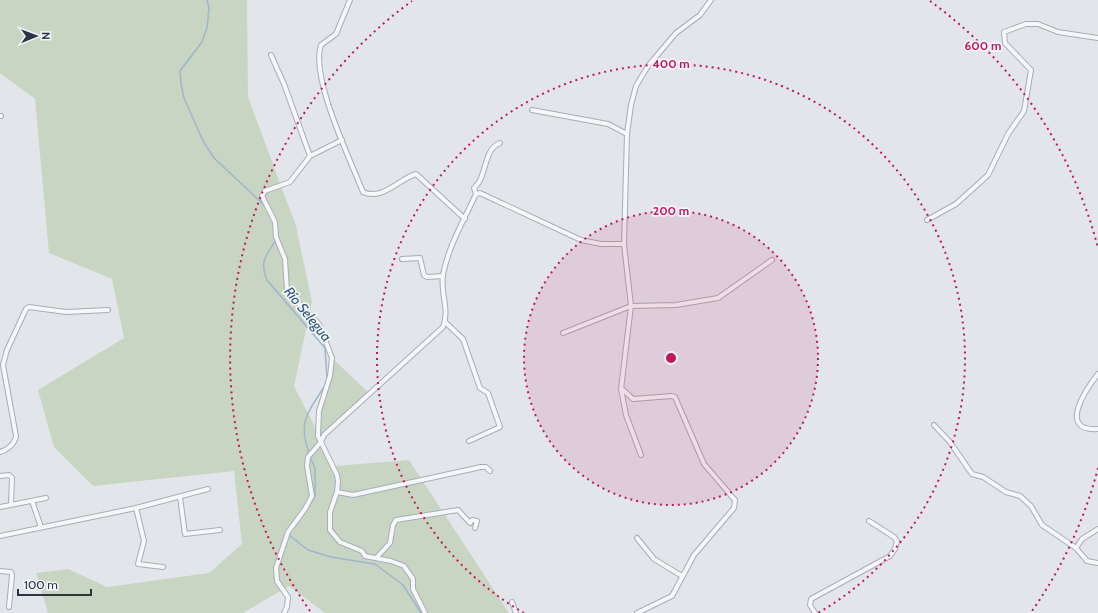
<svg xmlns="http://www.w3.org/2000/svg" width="1098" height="613" font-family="Cabin,sans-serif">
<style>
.green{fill:#c9d5c3}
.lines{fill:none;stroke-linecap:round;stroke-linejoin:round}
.stream{stroke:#9db6cc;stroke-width:1.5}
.minor-casing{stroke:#a7adb6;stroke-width:6}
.minor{stroke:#f5f7f9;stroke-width:4}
.ring{fill:none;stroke:#c2185b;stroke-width:2;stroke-dasharray:2 4}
.labels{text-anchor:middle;stroke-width:3.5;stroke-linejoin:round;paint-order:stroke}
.water-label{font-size:14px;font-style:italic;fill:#325679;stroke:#f2f5f8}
.centre{fill:#c2185b;stroke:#f2f5f8;stroke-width:2}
.ring-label{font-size:12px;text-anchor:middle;font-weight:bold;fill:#c2185b;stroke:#f2f5f8;stroke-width:3.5;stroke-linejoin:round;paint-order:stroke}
</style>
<rect width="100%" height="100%" fill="#e2e6eb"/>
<g class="green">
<polygon points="0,0 247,0 248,97 296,226 312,302 294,386 335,466 409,460 509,613 325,613 289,586 243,613 48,613 36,573 68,569 107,587 209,573 242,544 234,471 93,486 54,447 38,390 124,338 112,279 49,253 35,99 0,73"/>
<polygon points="332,358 370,394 324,435 320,433 319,413 330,378"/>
</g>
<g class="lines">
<g class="stream">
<polyline points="207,0 209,8 207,28 202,42 180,71 181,84 184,98 203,141 214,158 265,206"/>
<path d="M276,240C266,256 259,261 267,280L325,348L327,378"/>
<path d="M309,453C297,421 309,411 326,384"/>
<polyline points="308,508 315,496 315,468 310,457"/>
<polyline points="296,524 303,514"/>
<polyline points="289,535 308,550 331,557 375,564 403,585 421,613"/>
</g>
<defs>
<g id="minor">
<path d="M350,0L336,34L321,45C310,77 350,159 363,192C382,201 399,179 416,174L465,219"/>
<polyline points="271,55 284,84 310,156"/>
<polyline points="532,110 608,124 627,134"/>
<polyline points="0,116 1,116"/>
<polyline points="342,140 310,156 290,182 265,191 262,196 275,222 276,237 285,259 287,291 319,324 332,358 330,376 319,411 318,436 337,475 338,482 337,492 330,512 330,530 340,542 362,551 365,556 391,561 404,566 413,579 413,589 425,613"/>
<path d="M476,194L474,188C476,186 479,183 480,180C486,169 486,148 500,143"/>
<polyline points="927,220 956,204 988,175 1008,134 1024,111 1031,70 1005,43 1004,32 1026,24 1038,24 1058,32 1098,38"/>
<polyline points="402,259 420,258 424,275 427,277 443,276"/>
<polyline points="445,322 463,339 480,388 488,393 500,427 469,441"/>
<polyline points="563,333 631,306 676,305 718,298 772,260"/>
<path d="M1098,374C1086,389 1057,432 1098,429"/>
<polyline points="622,389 633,399 672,396 675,397 704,464 735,500 734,508 694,555 672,596 637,613"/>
<polyline points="934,425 950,442 972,474 983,477 1006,492 1020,496 1031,506 1042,525 1076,548 1087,561 1098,563"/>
<path d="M0,452C7,450 15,444 16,436L3,365L7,350L26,309L29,307L66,312L108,310"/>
<polyline points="641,455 626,415 621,389 631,306 624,244 627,134 631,105 636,86 648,66 676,33 700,15 711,0"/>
<polyline points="0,476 9,475 12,478 11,504"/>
<polyline points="337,492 353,495 481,467 486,467 490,471"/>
<polyline points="180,497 185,534 220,530"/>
<polyline points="32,501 41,527"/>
<polyline points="0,507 46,498"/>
<polyline points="136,508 144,541 138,564 163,567"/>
<polyline points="0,536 136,508 208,489"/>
<polyline points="637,538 654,559 682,576"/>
<polyline points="1076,548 1082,539 1098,529"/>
<polyline points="377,557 390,543 393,525 396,520 458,510 470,523 472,520 477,521 475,528"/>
<polyline points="0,571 11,572 12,575 9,607"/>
<polyline points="512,602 516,613"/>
<path d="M284,613L287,607L288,597L277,581L276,568L288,532L305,509L312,496L307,466L308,457L321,442L324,435L443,327C450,310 440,292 443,275C448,247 464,220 476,194L480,193L581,240L601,244H624"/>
<polyline points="815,613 810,605 811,599 890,556 895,549 897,541 894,537 869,521"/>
</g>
</defs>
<use href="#minor" class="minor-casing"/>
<use href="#minor" class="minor"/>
</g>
<circle cx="671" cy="358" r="147" fill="#c2185b" fill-opacity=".12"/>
<g class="ring">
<circle cx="671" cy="358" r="147"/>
<path d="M524 613A294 294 0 1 1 818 613"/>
<path d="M1098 468A441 441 0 0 1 1032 611M310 611A441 441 0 0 1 412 1M930 1A441 441 0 0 1 1098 248"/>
</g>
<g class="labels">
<g class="water-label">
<text transform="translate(308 314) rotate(51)" y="5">Río Selegua</text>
</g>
</g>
<circle cx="671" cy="358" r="6" class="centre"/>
<g class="ring-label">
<text x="983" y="50">600 m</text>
<text x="671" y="68">400 m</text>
<text x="671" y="215">200 m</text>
</g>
<g transform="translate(36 36) rotate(89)" stroke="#f2f5f8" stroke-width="3" paint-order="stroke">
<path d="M0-3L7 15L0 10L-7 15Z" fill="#2a3544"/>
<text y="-6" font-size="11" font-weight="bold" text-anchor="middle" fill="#2a3544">N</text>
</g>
<path d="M18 589v6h73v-6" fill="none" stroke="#2a3544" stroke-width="2"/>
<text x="24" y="589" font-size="12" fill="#2a3544" stroke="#f2f5f8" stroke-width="3" paint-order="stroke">100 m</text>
</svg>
